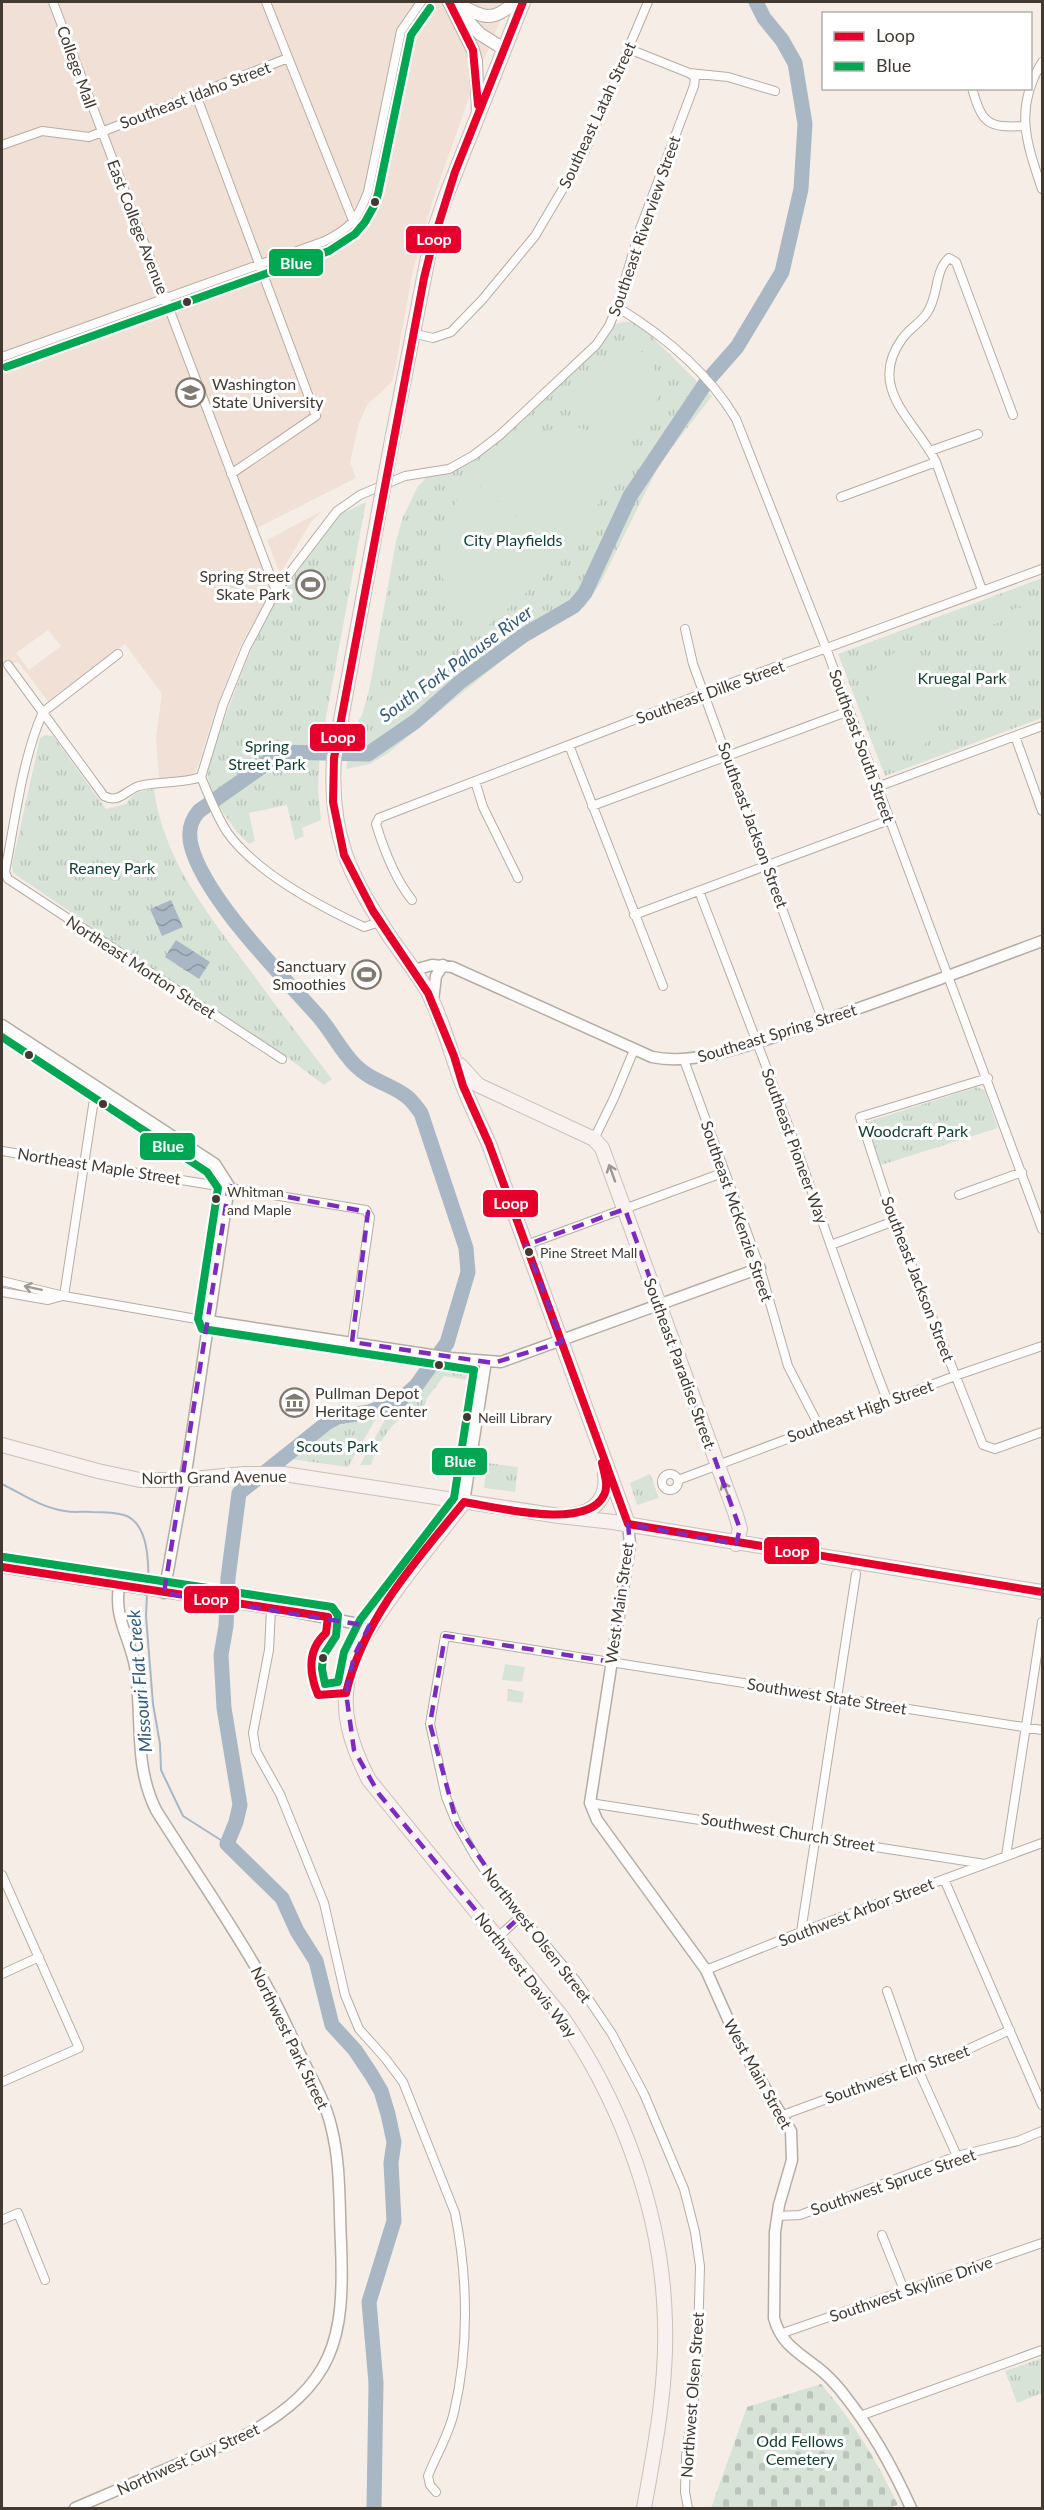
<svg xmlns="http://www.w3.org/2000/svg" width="1044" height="2510" font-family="Lato,sans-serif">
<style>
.education{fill:#f0e0d5;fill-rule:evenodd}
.grass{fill:url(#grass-tufts)}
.cemetery{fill:url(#cemetery-stones)}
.garden{fill:#d8e3d8}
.water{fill:url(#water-waves)}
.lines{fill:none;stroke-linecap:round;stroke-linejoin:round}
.stream{stroke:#a9b7c4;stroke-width:2}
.river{stroke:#a9b7c4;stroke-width:15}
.minor-casing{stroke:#b4ada5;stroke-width:10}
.tertiary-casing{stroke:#b4ada5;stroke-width:13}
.secondary-casing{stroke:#b4ada5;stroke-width:14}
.primary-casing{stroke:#cbbeb8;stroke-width:16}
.minor{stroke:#fefcfb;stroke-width:8}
.tertiary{stroke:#fefcfb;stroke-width:10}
.secondary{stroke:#fefcfb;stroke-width:12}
.primary{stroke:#f8f1f0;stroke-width:14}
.primary-bridge-casing{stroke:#cbbeb8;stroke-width:16;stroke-linecap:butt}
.primary-bridge{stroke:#f8f1f0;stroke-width:14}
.bus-1-casing{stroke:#fff;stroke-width:12}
.bus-2-casing{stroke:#fff;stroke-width:12}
.bus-1{stroke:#e4002b;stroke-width:8}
.bus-2{stroke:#00a651;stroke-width:8}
.oneway{stroke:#9d9590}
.oneway2{stroke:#a09a96}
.marked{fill:none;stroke:#7b2cbf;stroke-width:4.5;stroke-dasharray:12 8;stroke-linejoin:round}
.bus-dot{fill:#423930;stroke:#fff;stroke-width:2}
.labels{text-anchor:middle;stroke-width:6;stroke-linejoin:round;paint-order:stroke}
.bus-label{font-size:14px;fill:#423930;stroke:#fff;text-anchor:start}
.street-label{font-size:16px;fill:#423930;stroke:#fff}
.poi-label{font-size:16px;fill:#423930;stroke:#fff;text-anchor:start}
.park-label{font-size:16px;fill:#113e2d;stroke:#fff}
.water-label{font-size:18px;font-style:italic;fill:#325a7c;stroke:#fff}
.line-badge{stroke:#fff;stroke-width:2}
.badge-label{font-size:16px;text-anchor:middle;font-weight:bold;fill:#fff}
</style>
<defs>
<pattern id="grass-tufts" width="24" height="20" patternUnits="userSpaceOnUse" patternTransform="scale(1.5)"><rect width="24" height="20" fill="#d8e3d8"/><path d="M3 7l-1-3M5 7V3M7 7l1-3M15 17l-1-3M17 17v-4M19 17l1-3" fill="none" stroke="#bbc4ba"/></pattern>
<pattern id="cemetery-stones" width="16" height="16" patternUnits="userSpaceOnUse" patternTransform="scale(1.5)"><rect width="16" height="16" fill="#d8e3d8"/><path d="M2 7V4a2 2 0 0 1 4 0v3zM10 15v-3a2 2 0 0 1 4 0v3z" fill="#bbc4ba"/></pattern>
<pattern id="water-waves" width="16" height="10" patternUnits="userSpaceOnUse" patternTransform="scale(1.5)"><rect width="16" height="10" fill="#a9b7c4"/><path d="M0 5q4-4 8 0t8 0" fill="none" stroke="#8b96a0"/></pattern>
</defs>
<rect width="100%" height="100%" fill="#f6eee6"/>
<path class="education" d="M 2,2 L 508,2 L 473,86 L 433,200 L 413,270 L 393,381 L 367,405 L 359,423 L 350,462 L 356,478 L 249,532 L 271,591 L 240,646 L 214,714 L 198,766 L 194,774 L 189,776 L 159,779 L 156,737 L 162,694 L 125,644 L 48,701 L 18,662 L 2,665 ZM 48,630 L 61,646 L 29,670 L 16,653 Z
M 322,511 L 311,522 L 280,574 L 267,540 Z"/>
<path class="grass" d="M 623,322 L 632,322 L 644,329 L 712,396 L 660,463 L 601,582 L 585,606 L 516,649 L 387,754 L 370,764 L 346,769 L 353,729 L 362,715 L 369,691 L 396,541 L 403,517 L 418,486 L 431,473 L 449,469 L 500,435 L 609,326 Z
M 366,502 L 320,750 L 318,789 L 321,820 L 302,828 L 304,836 L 295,840 L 287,805 L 249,813 L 255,841 L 249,844 C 233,830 203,789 208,767 C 225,716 243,666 266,617 C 285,579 315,545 340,512 L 343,513 Z
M 1042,578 L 1042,718 L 885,776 L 838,654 Z
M 45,735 L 53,736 L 106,809 L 126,804 C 133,792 141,791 154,789 C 163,859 208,914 249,969 C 276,1006 304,1042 332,1079 L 324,1085 L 280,1052 L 104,938 L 72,913 L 13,873 L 12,865 L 40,738 Z
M 977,1087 L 985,1091 L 998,1128 L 881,1165 L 867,1122 Z
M 434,1366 L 469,1371 L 467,1380 L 444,1376 L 427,1398 L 423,1408 L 415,1411 L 412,1409 C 390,1426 380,1438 371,1465 L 360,1465 L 390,1410 L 410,1400 Z
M 377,1417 L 348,1467 L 290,1459 L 331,1427 Z
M 487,1463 L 518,1467 L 515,1492 L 484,1488 Z
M 650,1474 L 659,1498 L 637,1505 L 630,1483 Z
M 505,1664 L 525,1667 L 522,1682 L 502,1680 Z
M 508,1689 L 524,1692 L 522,1703 L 507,1701 Z
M 1042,2358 L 1042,2393 L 1017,2403 L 1005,2371 Z"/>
<path class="cemetery" d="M 821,2384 C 853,2421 877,2461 898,2505 L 888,2508 L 711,2508 L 747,2407 Z"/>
<path class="garden" d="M 630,343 C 647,352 661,376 657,396 C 655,407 635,434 629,446 C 613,435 576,414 574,394 Z
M 577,427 L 615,438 L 630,449 L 575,544 L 563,546 L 477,473 C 508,441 532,429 577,427 Z
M 472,480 L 561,554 L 561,562 L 475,637 C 430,588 429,530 472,480 Z
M 308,566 L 329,572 L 314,608 L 295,601 L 294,597 L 305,568 Z
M 1019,607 L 1022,614 L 1005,620 L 1003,613 Z
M 997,615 L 1000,622 L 983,628 L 980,621 Z
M 1024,621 L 1027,628 L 1022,630 L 1023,633 L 1028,631 L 1031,639 L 992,652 L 990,645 L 994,643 L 993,641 L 988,642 L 986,635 L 1002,629 L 1003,632 L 1009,630 L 1008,627 Z
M 900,649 L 953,682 L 956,697 L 921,750 C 915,748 908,747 902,745 C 878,735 861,699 872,674 C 877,663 890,656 900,649 Z
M 26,821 L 40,824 L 36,844 L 22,841 Z"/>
<path class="water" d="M 171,900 L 183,927 L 162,936 L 150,909 Z
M 176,940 L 210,962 L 199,979 L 165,957 Z"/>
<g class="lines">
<path class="stream" d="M 2,1484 C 22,1494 42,1508 65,1511 C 74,1513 83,1511 92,1512 C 102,1512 114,1512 124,1515 C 149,1523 149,1564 148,1585
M 147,1593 L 146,1616 L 153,1704 L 160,1744 L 161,1770 L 183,1816 L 227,1844"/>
<path class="river" d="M 374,2508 L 376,2383 L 369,2302 L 394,2221 L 391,2163 L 394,2142 L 388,2114 L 381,2091 L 371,2074 L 355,2050 L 332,2025 L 316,1961 L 297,1931 L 282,1898 L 227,1844 L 236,1822 L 240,1805 L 224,1708 L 221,1655 L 226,1626 L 228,1578 L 239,1493 L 328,1422 L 338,1417 L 369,1412 L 400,1400 L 416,1386 L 447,1343 L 468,1272 L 466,1248 L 421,1113 C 416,1107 412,1100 406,1096 C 389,1083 372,1082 355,1065 C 341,1051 332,1032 319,1017 C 282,975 204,898 191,845 C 188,831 190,821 199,811 L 260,768 L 277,752 L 368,754 L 416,721 L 460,682 L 524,635 L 574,606 L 585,593 L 630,496 L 707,381 L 737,347 L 782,272 L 801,189 L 805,124 L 795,63 L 782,40 L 764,18 L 756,2"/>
<defs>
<path id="minor" d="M 53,2 L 276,591
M 266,2 L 354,223
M 629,49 L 689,73 L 728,77 L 775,91
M 1042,62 C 1014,108 1026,142 1042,189
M 972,88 C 982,124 988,128 1024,126
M 196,95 L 316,416 L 231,474
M 2,145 L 42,131 L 89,137 L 288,58
M 617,307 C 663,335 708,372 736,419 L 826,648 L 1042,1229
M 412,333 L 433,338 L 451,332 L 482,300 L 535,236 L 584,153 L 648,2
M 2,357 L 325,241 C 352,227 357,220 368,192 L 401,31 L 421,2
M 930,451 L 978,434
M 841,497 L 936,462
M 982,590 L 936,462 C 916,421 866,389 902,339 C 909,329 920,323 927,313 C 939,296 934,271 949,258 L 956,262 L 1013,415
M 685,629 L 693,664 L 823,1021
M 118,654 L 43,712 C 22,759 15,821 5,872 L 8,879 L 282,1059
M 8,665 L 104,796 C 119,804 126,790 139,786 C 159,781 181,784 201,777
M 1015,736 L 1042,811
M 569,745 L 663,986
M 201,777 L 223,705 L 246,648 L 276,591 L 337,511 L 360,495 L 405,476 L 449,469 L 474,455 L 500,435 L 596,345 L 609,326 L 617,307 L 640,229 L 694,86 L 695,77 L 689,73
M 201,777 C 209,796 216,815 227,832 C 256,873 319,906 364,927 L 380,922
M 475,781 L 483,807 L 518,878
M 877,787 L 1042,726
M 592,806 L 849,711
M 699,891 C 731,975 763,1057 794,1141 C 825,1228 854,1315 888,1402
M 412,900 C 395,879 384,850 376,824 L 379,818 L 704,693 L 1042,569
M 634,915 L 889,820
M 684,1060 L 760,1268 L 788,1366 L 819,1426
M 988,1078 L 860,1117 L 894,1221 L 983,1445 L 995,1449 L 1042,1432
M 594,1139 L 614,1098 L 634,1050
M 2,1151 L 366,1210 L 370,1217 L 352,1342
M 959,1195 L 1022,1172
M 526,1245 L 725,1172
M 831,1245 L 894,1221
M 2,1281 L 64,1296 L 208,1321
M 2,1292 L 48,1300 L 63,1296
M 64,1296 L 96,1086
M662 1482a8 8 0 1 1 16 0a8 8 0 1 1-16 0Z
M 678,1480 L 955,1376 L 1042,1346
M 271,1609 L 269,1650 L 253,1733 L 256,1751 L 280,1794 L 324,1903 L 345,1995 L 359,2029 L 385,2058 L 403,2082 L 455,2213 C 468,2278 469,2348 454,2412 C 449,2435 436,2455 428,2476 L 430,2485 L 436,2492
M 590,1803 L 985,1864
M 1006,1856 L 1042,1622
M 2,1875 L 79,2048 L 2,2082
M 944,1879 L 1042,2105
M 801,1932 L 856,1574
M 498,1937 L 520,1917
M 706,1970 L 801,1932 L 1042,1843
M 2,1974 L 39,1957
M 887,1991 L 914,2068 L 921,2076 L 957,2156
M 783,2115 L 895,2074 L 951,2057 L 1010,2030
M 777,2216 L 800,2215 L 957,2156 L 1018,2141 L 1042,2131
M 2,2220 L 18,2213 L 45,2280
M 882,2235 L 904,2290
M 780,2334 L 1042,2243
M 860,2416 L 1042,2350
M 688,2508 L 685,2492 L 686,2456 L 697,2378 L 700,2266 L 695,2232 L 684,2189 L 644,2094 L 612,2034 L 577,1982 L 492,1881 L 475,1856 L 457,1824 L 446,1797 L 430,1724 L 445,1636 L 1042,1730"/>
<path id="tertiary" d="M 414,970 L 432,965 L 452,967 L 652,1057 C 695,1066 748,1045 789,1032 C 875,1004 959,972 1042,941
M 433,1001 L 436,976 L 443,965
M 2,1025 L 215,1164 L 229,1186 L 187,1466 L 164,1593
M 208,1321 L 451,1358 L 501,1362 L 760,1268
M 464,1502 L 486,1361
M 628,1524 L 630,1544 L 590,1803 L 597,1820 L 706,1970 L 740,2046 L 791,2131 L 792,2160 L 779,2205 L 775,2232 L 774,2318 C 781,2346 803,2355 823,2372 C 831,2379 839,2388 845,2396 C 872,2430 893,2468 911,2508
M 2,1567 L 296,1612 L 369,1626
M 75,2508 L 246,2435 C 334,2385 345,2341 341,2244 C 339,2205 341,2164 331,2126 C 325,2100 310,2076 299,2052 C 290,2033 281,2013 271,1994 C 237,1931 194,1871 156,1810 C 133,1764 143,1715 135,1666 C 129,1635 114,1619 119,1586"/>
<path id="secondary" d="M 449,2 L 473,50 L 476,61 L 478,114
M 456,3 C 483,17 491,24 515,2
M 455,7 L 480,34 L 504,49"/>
<path id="primary" d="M 392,440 L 432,237 L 446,196 L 523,2
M 381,500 L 334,758 C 329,836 350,877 392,940 C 404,957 418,974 428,992 C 442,1019 450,1049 460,1078 C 468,1100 479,1122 489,1144 L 628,1524
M 460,1065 L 478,1085 L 594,1139 L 602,1148 L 736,1515 L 740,1529 L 736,1544
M 2,1445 L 98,1471 L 140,1480 L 183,1480 L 244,1474 L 284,1474 L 559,1516 L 613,1522 L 1042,1592
M 464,1502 C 441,1532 416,1562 394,1593 C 344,1660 328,1701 369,1780 L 562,2017 C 623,2105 663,2216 665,2323 C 667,2386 655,2447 644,2508
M 573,1515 C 595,1512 608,1497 605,1475"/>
</defs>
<use href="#minor" class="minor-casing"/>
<use href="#tertiary" class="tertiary-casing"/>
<use href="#secondary" class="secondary-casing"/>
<use href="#primary" class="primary-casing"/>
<use href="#minor" class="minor"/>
<use href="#tertiary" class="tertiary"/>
<use href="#secondary" class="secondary"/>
<use href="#primary" class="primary"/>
<defs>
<path id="primary-bridge" d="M 381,500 L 392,440"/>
</defs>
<use href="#primary-bridge" class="primary-bridge-casing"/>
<use href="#primary-bridge" class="primary-bridge"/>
<defs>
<path id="bus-1" d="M 449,2 L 473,50 L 478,105
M 523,2 L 455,172 L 433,242 L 424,278 L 334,758 L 333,802 L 344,855 L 373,911 L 428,993 L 454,1056 L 463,1086 L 489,1144 L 628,1524 L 1042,1592
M 2,1567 L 328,1617 L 326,1633 C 307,1650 309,1673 318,1695 L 346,1693 C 364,1617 416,1561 464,1502 C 496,1507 587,1531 604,1495 C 609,1486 604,1473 602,1463"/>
<path id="bus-2" d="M 6,367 L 329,251 L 355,234 L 365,222 L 374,206 L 378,194 L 411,35 L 430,8
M 2,1037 L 207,1172 L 218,1188 L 198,1319 L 202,1329 L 474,1370 L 454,1498 L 360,1620 L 344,1652 L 338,1682 L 325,1684 L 322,1669 L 323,1656 L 336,1636 L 338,1615 L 332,1607 L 4,1557"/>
</defs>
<use href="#bus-1" class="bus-1-casing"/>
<use href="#bus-2" class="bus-2-casing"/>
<use href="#bus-1" class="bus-1"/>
<use href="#bus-2" class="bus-2"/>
</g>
<defs><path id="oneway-shaft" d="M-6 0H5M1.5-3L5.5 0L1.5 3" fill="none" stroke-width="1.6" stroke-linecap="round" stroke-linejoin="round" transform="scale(1.5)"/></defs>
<g class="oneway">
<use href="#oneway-shaft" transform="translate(612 1173) rotate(-110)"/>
<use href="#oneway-shaft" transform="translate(726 1490) rotate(-112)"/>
</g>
<use class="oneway2" href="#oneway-shaft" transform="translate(33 1288) rotate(-168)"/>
<path class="marked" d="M 229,1186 L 368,1212 L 352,1342 L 493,1363 L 562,1342 L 526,1245 L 625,1209 L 740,1529 L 736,1544 L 628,1524 L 630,1544 L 612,1662 L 445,1636 L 430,1724 L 457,1824 L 520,1917 L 498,1937 L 379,1794 L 354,1750 L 346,1693 L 354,1656 L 369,1626 L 164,1593 Z"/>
<defs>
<symbol id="university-ring" viewBox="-11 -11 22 22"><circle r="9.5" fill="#fff" stroke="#817870" stroke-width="1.5"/><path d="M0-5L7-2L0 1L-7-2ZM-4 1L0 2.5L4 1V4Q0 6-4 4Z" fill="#817870"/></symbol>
<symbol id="stadium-ring" viewBox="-11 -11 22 22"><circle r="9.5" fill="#fff" stroke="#817870" stroke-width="1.5"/><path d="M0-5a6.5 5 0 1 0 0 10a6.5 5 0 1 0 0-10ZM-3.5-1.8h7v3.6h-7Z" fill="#817870"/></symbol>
<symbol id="museum-ring" viewBox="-11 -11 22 22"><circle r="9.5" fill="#fff" stroke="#817870" stroke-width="1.5"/><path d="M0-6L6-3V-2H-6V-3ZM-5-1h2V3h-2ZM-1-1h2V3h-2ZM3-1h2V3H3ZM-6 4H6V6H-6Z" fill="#817870"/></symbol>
</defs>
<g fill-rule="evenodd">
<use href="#university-ring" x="174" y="376" width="33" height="33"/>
<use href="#stadium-ring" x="294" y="568" width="33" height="33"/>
<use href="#stadium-ring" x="350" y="958" width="33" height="33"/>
<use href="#museum-ring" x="278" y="1386" width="33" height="33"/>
</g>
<g class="bus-dot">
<circle cx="375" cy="202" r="5"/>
<circle cx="187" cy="302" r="5"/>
<circle cx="29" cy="1055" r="5"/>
<circle cx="103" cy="1104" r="5"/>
<circle cx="216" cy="1199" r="5"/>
<circle cx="529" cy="1252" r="5"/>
<circle cx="439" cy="1365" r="5"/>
<circle cx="467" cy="1417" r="5"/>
<circle cx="323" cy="1658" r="5"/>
</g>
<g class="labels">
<g class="bus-label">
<text x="227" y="1197">Whitman<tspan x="227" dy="18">and Maple</tspan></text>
<text x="540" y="1258">Pine Street Mall</text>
<text x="478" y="1423">Neill Library</text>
</g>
<g class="street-label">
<text transform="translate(77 67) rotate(70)" y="6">College Mall</text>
<text transform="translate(195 95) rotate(-21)" y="6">Southeast Idaho Street</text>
<text transform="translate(597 115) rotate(-65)" y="6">Southeast Latah Street</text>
<text transform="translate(644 226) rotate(-71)" y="6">Southeast Riverview Street</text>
<text transform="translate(138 227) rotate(69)" y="6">East College Avenue</text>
<text transform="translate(710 692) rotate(-20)" y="6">Southeast Dilke Street</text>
<text transform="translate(862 746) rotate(70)" y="6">Southeast South Street</text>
<text transform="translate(753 825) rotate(70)" y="6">Southeast Jackson Street</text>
<text transform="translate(141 967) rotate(33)" y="6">Northeast Morton Street</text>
<text transform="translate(777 1033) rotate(-17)" y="6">Southeast Spring Street</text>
<text transform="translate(795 1146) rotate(70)" y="6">Southeast Pioneer Way</text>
<text transform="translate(99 1166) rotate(9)" y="6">Northeast Maple Street</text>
<text transform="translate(737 1211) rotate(71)" y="6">Southeast McKenzie Street</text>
<text transform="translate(918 1279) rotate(69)" y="6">Southeast Jackson Street</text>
<text transform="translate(680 1363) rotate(70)" y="6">Southeast Paradise Street</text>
<text transform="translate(860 1411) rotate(-20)" y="6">Southeast High Street</text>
<text transform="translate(214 1477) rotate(-1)" y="6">North Grand Avenue</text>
<text transform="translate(619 1603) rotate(-82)" y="6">West Main Street</text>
<text transform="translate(827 1696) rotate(9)" y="6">Southwest State Street</text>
<text transform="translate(788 1832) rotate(9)" y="6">Southwest Church Street</text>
<text transform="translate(856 1912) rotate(-21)" y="6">Southwest Arbor Street</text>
<text transform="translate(537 1935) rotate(52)" y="6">Northwest Olsen Street</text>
<text transform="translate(526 1975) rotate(52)" y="6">Northwest Davis Way</text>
<text transform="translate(290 2038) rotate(64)" y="6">Northwest Park Street</text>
<text transform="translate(758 2074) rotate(61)" y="6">West Main Street</text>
<text transform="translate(897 2074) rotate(-19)" y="6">Southwest Elm Street</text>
<text transform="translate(893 2182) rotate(-19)" y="6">Southwest Spruce Street</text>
<text transform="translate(911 2289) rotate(-19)" y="6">Southwest Skyline Drive</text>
<text transform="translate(692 2395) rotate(-86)" y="6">Northwest Olsen Street</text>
<text transform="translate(188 2459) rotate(-24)" y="6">Northwest Guy Street</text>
</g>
<g class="poi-label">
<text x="212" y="390">Washington<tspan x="212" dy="18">State University</tspan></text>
<text x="290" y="582" text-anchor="end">Spring Street<tspan x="290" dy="18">Skate Park</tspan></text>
<text x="346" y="972" text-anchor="end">Sanctuary<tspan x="346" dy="18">Smoothies</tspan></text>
<text x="315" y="1399">Pullman Depot<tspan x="315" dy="18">Heritage Center</tspan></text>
</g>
<g class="park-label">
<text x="513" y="546">City Playfields</text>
<text x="962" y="684">Kruegal Park</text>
<text x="267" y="752">Spring<tspan x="267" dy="18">Street Park</tspan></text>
<text x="112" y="874">Reaney Park</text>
<text x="913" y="1137">Woodcraft Park</text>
<text x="337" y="1452">Scouts Park</text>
<text x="800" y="2447">Odd Fellows<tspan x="800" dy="18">Cemetery</tspan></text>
</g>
<g class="water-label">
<text transform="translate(456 664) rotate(-36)" y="6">South Fork Palouse River</text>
<text transform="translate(140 1681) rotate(-95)" y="6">Missouri Flat Creek</text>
</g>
</g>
<g class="line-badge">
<rect x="405" y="225" width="57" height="29" rx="6" fill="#e4002b"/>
<rect x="268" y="248" width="56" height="29" rx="6" fill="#00a651"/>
<rect x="309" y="723" width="57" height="29" rx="6" fill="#e4002b"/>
<rect x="139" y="1132" width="57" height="29" rx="6" fill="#00a651"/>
<rect x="482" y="1189" width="57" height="29" rx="6" fill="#e4002b"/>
<rect x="431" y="1447" width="57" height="29" rx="6" fill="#00a651"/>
<rect x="763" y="1536" width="57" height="29" rx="6" fill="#e4002b"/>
<rect x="183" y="1585" width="57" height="29" rx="6" fill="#e4002b"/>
</g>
<g class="badge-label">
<text x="434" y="245">Loop</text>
<text x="296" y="269">Blue</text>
<text x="338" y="743">Loop</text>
<text x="168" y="1152">Blue</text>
<text x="511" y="1209">Loop</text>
<text x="460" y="1467">Blue</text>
<text x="792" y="1557">Loop</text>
<text x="211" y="1605">Loop</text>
</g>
<rect width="1044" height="2510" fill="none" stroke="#423930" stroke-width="6"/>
<rect x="822" y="12" width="210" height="78" fill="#ffffff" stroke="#b3b0ac" stroke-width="1.5"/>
<rect x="834" y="32" width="30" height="9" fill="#e4002b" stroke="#b3b0ac" stroke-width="1.5"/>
<text x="876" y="42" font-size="18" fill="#423930">Loop</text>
<rect x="834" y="62" width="30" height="9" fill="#00a651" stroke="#b3b0ac" stroke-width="1.5"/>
<text x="876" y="72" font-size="18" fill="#423930">Blue</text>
</svg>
